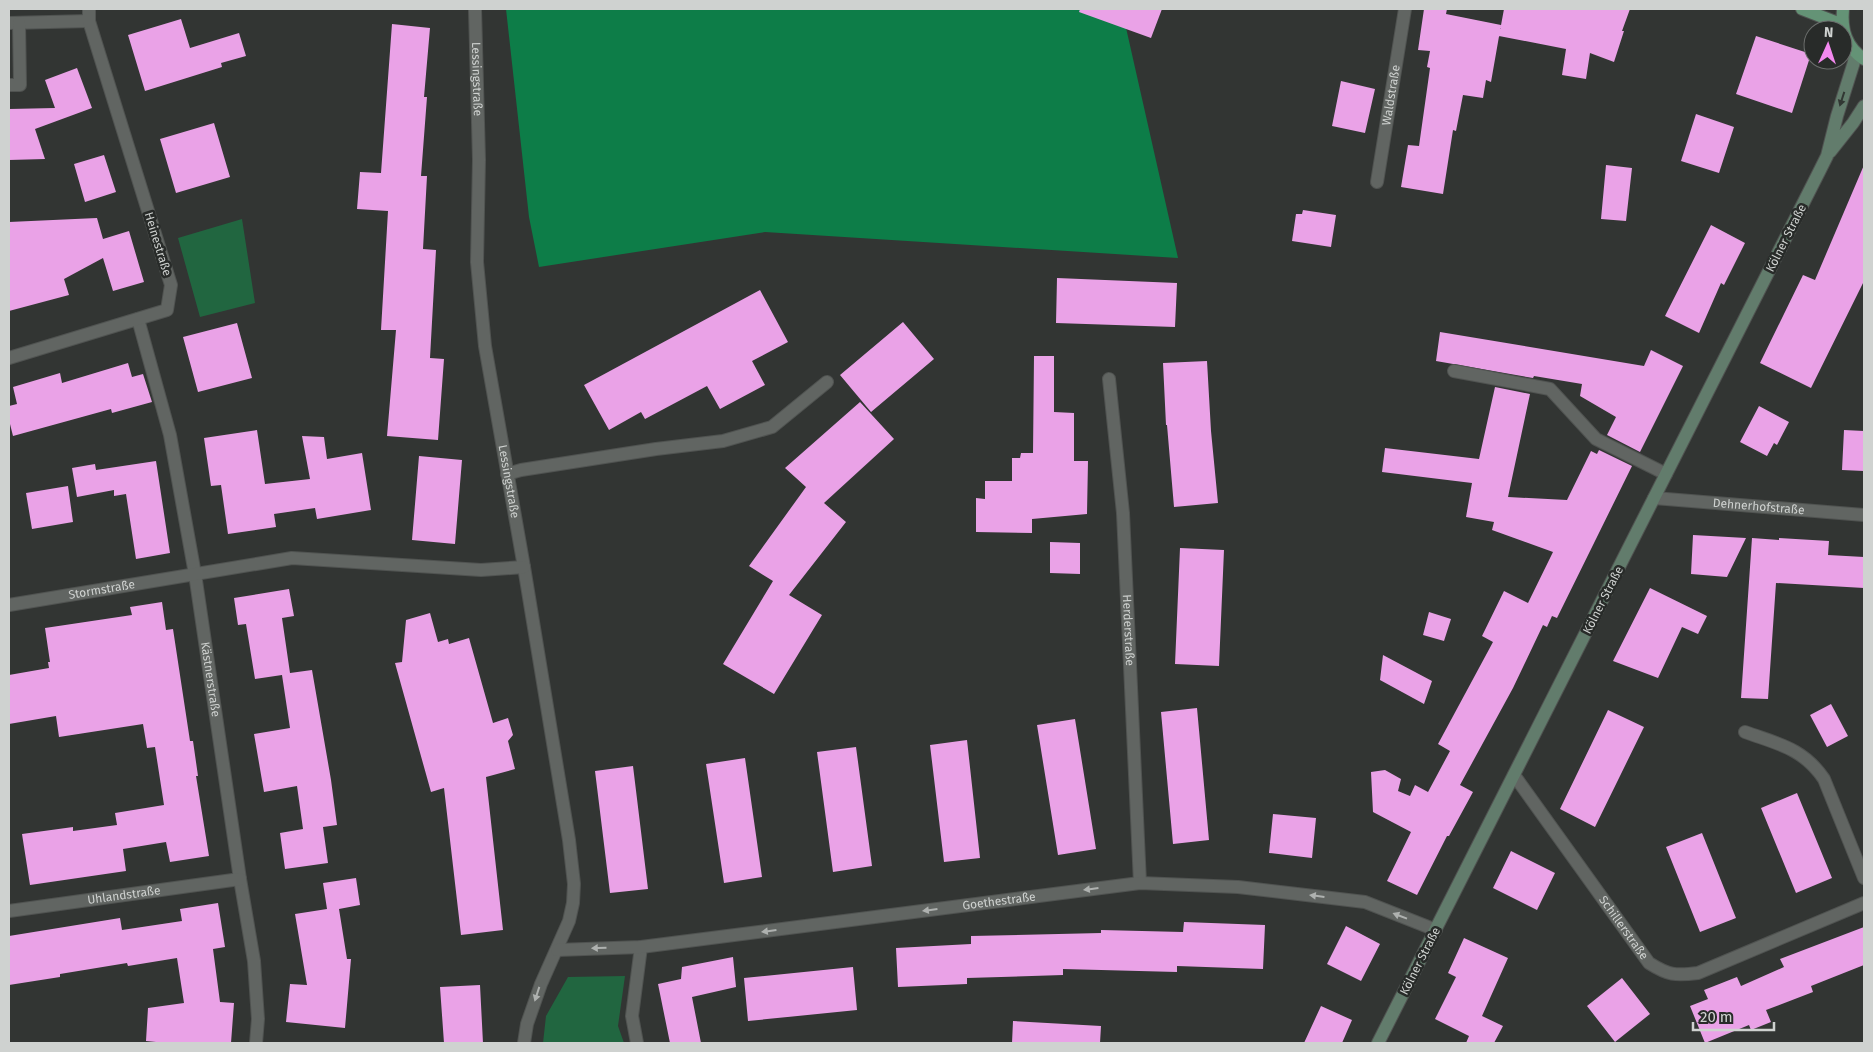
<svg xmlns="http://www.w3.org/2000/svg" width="1873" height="1052" font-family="'Fira Sans',sans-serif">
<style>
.green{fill:#216640}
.forest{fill:#0d7d48}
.building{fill:#eaa2e7}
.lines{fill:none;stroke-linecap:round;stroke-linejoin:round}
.lane-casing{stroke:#505351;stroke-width:14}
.street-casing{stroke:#505351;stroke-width:14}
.secondary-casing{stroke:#505351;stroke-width:14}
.primary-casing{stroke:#505351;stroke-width:14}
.lane{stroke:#616562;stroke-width:12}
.street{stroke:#616562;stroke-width:12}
.secondary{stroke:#627c6c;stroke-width:12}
.primary{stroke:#649376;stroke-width:12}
.oneway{fill:#313733}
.oneway2{fill:#aeb1af}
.labels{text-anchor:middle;stroke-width:5;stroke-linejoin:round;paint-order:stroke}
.street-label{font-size:12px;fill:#cfd2d0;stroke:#282b29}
</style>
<rect width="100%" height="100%" fill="#323533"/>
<path class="green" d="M 242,219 L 255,303 L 200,317 L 178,238 Z
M 625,976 L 618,1026 L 624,1043 L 543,1043 L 546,1016 L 568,977 Z"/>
<path class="forest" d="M 506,9 L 1118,9 L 1122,10 L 1178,258 L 765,232 L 539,267 L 529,217 Z"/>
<path class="building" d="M 1080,9 L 1162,9 L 1151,38 L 1079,12 Z
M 1424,9 L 1447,9 L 1446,14 L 1501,25 L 1491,82 L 1486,80 L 1483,98 L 1463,95 L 1456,131 L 1453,130 L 1443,194 L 1401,187 L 1408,145 L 1419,146 L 1430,68 L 1427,67 L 1430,51 L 1418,50 Z
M 1504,9 L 1630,9 L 1622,31 L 1624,31 L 1614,62 L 1590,53 L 1586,79 L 1562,75 L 1566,49 L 1499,36 Z
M 181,19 L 190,48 L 239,33 L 246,56 L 221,63 L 222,67 L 145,91 L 128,35 Z
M 392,24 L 430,28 L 424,97 L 427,97 L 421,176 L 427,176 L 423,249 L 436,250 L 430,358 L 444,359 L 438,440 L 387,436 L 396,330 L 381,330 L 388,211 L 357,209 L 360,172 L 381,173 Z
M 1756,36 L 1811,54 L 1792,113 L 1736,94 Z
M 77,68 L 92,108 L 35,129 L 45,159 L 9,160 L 9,109 L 55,108 L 45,80 Z
M 1341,81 L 1375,89 L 1365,133 L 1332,126 Z
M 1696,114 L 1734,127 L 1719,173 L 1681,161 Z
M 214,123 L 230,177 L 176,193 L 160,139 Z
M 104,155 L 116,192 L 85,202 L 74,164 Z
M 1606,165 L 1632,168 L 1626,221 L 1601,219 Z
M 1864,165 L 1864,281 L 1811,388 L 1760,363 L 1803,275 L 1815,280 Z
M 1303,210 L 1336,215 L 1331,247 L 1292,241 L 1296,214 L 1302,214 Z
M 97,218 L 103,239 L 129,231 L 144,282 L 113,291 L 103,258 L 64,279 L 69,295 L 9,311 L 9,222 Z
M 1711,225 L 1745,243 L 1724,285 L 1721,283 L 1699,333 L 1665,316 Z
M 1057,278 L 1177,283 L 1175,327 L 1056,323 Z
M 760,290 L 788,342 L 752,361 L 765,385 L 720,409 L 707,386 L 645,419 L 641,412 L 609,430 L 584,385 Z
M 903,322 L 934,359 L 871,412 L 840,375 Z
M 237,323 L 252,378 L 198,392 L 183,337 Z
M 1440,332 L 1644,366 L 1651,350 L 1683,366 L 1640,452 L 1607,435 L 1616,417 L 1580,396 L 1582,384 L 1534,376 L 1533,378 L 1436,361 Z
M 1034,356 L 1054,356 L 1054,412 L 1074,413 L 1074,461 L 1088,461 L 1087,514 L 1032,519 L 1032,533 L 976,532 L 976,498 L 985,499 L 985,481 L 1012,481 L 1012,458 L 1020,458 L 1021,453 L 1033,453 Z
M 1207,361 L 1211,431 L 1218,503 L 1174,507 L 1167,425 L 1166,425 L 1163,363 Z
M 128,363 L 132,377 L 143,374 L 152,402 L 112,413 L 111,409 L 13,436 L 9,420 L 9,406 L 17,404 L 13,387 L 60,373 L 62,383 Z
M 1495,387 L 1530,394 L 1508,497 L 1567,500 L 1591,451 L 1597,454 L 1599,450 L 1632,466 L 1557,618 L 1552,616 L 1547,627 L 1543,625 L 1513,688 L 1460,785 L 1473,792 L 1449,836 L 1447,836 L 1417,895 L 1387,881 L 1411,832 L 1373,812 L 1371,772 L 1385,770 L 1401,779 L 1398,791 L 1410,796 L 1415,785 L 1428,792 L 1450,751 L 1438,744 L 1493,642 L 1482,636 L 1504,591 L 1528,603 L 1553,552 L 1492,530 L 1494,522 L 1466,517 L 1472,483 L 1382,472 L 1385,448 L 1479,459 Z
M 860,402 L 894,439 L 824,503 L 846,522 L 789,595 L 822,615 L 774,694 L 723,664 L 773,581 L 749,566 L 806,487 L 785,468 Z
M 1759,406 L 1789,422 L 1777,445 L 1774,443 L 1767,456 L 1740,442 Z
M 257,430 L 265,484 L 310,479 L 302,436 L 324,437 L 327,459 L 362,453 L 371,510 L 317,519 L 315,508 L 274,514 L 276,527 L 228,534 L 221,485 L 211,486 L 204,438 Z
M 1844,430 L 1864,431 L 1864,471 L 1842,470 Z
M 419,456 L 462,460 L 455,544 L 412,540 Z
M 156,461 L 170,553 L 136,559 L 126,494 L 114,496 L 114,490 L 77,497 L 72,468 L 95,464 L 96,470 Z
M 68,486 L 73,522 L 32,529 L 26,493 Z
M 1693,535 L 1746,538 L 1727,577 L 1691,574 Z
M 1752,538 L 1779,540 L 1779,538 L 1829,541 L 1828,555 L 1864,557 L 1864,588 L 1776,583 L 1768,699 L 1741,698 Z
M 1050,542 L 1080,543 L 1080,574 L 1050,573 Z
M 1180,548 L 1224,550 L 1219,666 L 1175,664 Z
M 1650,588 L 1707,616 L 1698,634 L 1682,627 L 1658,678 L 1613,661 Z
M 289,589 L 294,616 L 282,618 L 290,673 L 312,670 L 331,780 L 337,825 L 323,827 L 328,863 L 285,869 L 280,833 L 303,829 L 297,786 L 264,792 L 254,734 L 290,728 L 282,675 L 255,679 L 246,624 L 238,625 L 234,598 Z
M 162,602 L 166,630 L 173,629 L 190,741 L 193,741 L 198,776 L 196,776 L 209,856 L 170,862 L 166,842 L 123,849 L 126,871 L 30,885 L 22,834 L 73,827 L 73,831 L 117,825 L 115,813 L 164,805 L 155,747 L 147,748 L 143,724 L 59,737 L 56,716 L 9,724 L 9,675 L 49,668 L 48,662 L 50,662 L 45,628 L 132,615 L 130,607 Z
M 1429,612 L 1451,619 L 1444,641 L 1423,635 Z
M 430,613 L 438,642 L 448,639 L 449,644 L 469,638 L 493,723 L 508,718 L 513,735 L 508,741 L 515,769 L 486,777 L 503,930 L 461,935 L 444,788 L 431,792 L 395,663 L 402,662 L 406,620 Z
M 1383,655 L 1432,681 L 1424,704 L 1380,680 Z
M 1831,704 L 1848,736 L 1827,747 L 1810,715 Z
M 1197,708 L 1209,840 L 1173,844 L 1161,712 Z
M 1608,710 L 1644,727 L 1595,827 L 1560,809 Z
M 1075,719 L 1096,849 L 1058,855 L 1037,725 Z
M 967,740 L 980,858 L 944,862 L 930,745 Z
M 856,747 L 872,866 L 833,872 L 817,752 Z
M 745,758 L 762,877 L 724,883 L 706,764 Z
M 633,766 L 648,889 L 610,893 L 595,771 Z
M 1797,793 L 1832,878 L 1796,893 L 1761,808 Z
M 1273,814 L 1316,818 L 1312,858 L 1269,853 Z
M 1702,833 L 1736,918 L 1700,932 L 1666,847 Z
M 1511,851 L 1555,873 L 1537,910 L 1493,888 Z
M 356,878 L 360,905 L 339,909 L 347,959 L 351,959 L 345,1028 L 286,1022 L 290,984 L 307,985 L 295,914 L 327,909 L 323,883 Z
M 218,903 L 225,947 L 213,949 L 220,1002 L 234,1003 L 231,1043 L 166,1043 L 146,1041 L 148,1008 L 184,1003 L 177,958 L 128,966 L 127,963 L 60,974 L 60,977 L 9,985 L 9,936 L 120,918 L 122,930 L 182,921 L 180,909 Z
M 1184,922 L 1265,925 L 1263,969 L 1177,966 L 1177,972 L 1063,969 L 1063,975 L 967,978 L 967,984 L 898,987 L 896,948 L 971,944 L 971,936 L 1101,933 L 1101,930 L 1183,932 Z
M 1346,926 L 1380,944 L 1361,981 L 1327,964 Z
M 1864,927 L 1864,965 L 1811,986 L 1813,992 L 1766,1010 L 1771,1022 L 1751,1030 L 1749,1025 L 1705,1043 L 1690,1006 L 1708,999 L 1704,990 L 1737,977 L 1741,986 L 1784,967 L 1780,959 Z
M 1464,938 L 1508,958 L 1482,1016 L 1503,1026 L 1494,1043 L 1466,1043 L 1469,1036 L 1435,1019 L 1456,977 L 1448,973 Z
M 733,957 L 736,987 L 692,997 L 701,1043 L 670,1043 L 658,984 L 681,979 L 682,967 Z
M 853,967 L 857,1010 L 748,1021 L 744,978 Z
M 1622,978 L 1650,1014 L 1615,1042 L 1587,1006 Z
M 480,985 L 483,1043 L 444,1043 L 440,987 Z
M 1321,1006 L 1352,1020 L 1342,1043 L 1304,1043 Z
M 1013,1021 L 1101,1026 L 1100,1043 L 1012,1043 Z"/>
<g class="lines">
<defs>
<path id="lane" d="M 1454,371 L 1550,389 L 1596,439 L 1666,474
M 507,474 L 521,470 L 656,449 L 723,441 L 772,427 L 827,382
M 1745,732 C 1778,744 1803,748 1824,779 L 1864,878
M 637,1043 L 632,1016 L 641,947"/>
<g id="street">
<path id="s1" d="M 475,9 L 479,160 L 477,262 L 485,346 L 524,567 L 569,840 L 574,884 L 573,903 L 569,921 L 541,984 L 527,1024 L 524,1043"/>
<path d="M 9,23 L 89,21"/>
<path d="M 9,85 L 20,85 L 19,23"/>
<path id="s2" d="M 1377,182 L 1405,9"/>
<path id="s3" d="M 138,319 L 170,435 L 195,574 L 240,879 L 254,961 L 258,1019 L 256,1043"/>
<path d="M 9,358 L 167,310 L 171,285 L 89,21 L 89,9"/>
<path id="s4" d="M 1109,379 L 1123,513 L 1140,883"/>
<path id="s5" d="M 1654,498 L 1864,515"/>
<path id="s6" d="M 9,605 L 292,558 L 481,570 L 524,567"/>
<path id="s7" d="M 1514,775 L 1649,963 C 1668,975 1675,976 1698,973 L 1864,903"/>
<path id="s8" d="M 9,911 L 240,879"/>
<path id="s9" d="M 557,950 L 641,947 L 1140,883 L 1238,887 L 1365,902 L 1436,930"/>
</g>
<path id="secondary" d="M 1830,152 L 1853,123 L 1864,106
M 1378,1043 L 1819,172 L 1827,156 L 1837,116 L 1854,62 L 1855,52"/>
<path id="primary" d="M 1802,9 L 1833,21 L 1842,27
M 1843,9 C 1841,30 1846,47 1864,59"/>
</defs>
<use href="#lane" class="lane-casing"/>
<use href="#street" class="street-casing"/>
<use href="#secondary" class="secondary-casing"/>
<use href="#primary" class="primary-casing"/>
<use href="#lane" class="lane"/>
<use href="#street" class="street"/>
<use href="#secondary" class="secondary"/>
<use href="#primary" class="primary"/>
</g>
<defs><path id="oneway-solid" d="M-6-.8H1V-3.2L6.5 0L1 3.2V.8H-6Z" transform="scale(1.25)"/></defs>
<use class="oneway" href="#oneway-solid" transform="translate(1842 99) rotate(108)"/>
<g class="oneway2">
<use href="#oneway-solid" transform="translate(1091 889) rotate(173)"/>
<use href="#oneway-solid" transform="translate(1317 896) rotate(-173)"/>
<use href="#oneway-solid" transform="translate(930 910) rotate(173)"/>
<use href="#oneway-solid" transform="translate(1400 916) rotate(-159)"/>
<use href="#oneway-solid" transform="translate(769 931) rotate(173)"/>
<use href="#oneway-solid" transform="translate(599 948) rotate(178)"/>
<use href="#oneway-solid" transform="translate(537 994) rotate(108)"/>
</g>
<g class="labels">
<g class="street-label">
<text dy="4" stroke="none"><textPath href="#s1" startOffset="70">Lessingstraße</textPath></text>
<text dy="4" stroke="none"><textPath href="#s2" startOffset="88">Waldstraße</textPath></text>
<text transform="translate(1786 238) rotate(-63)" y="4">Kölner Straße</text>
<text transform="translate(158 244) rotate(73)" y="4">Heinestraße</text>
<text dy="4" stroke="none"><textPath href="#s1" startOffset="475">Lessingstraße</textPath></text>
<text dy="4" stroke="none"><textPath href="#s5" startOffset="105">Dehnerhofstraße</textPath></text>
<text dy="4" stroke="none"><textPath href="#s6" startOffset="94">Stormstraße</textPath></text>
<text transform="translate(1603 600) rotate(-63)" y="4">Kölner Straße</text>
<text dy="4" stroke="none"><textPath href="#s4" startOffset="252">Herderstraße</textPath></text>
<text dy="4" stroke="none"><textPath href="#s3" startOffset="368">Kästnerstraße</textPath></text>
<text dy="4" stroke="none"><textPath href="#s8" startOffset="116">Uhlandstraße</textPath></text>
<text dy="4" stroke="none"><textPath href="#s9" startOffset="445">Goethestraße</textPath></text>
<text dy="4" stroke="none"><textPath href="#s7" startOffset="188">Schillerstraße</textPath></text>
<text transform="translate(1420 961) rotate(-63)" y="4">Kölner Straße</text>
</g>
</g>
<rect width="1873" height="1052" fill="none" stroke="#cfd2d0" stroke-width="20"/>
<g transform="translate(1828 45) rotate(3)"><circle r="24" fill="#282b29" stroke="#6b6e6c"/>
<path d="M0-4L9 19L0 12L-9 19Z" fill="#f489f0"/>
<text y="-8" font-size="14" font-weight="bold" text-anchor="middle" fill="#cfd2d0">N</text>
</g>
<path d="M1693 1022v8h81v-8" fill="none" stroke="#cfd2d0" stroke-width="2.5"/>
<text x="1700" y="1022" font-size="15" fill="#cfd2d0" stroke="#282b29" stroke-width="4" paint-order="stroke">20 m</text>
</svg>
